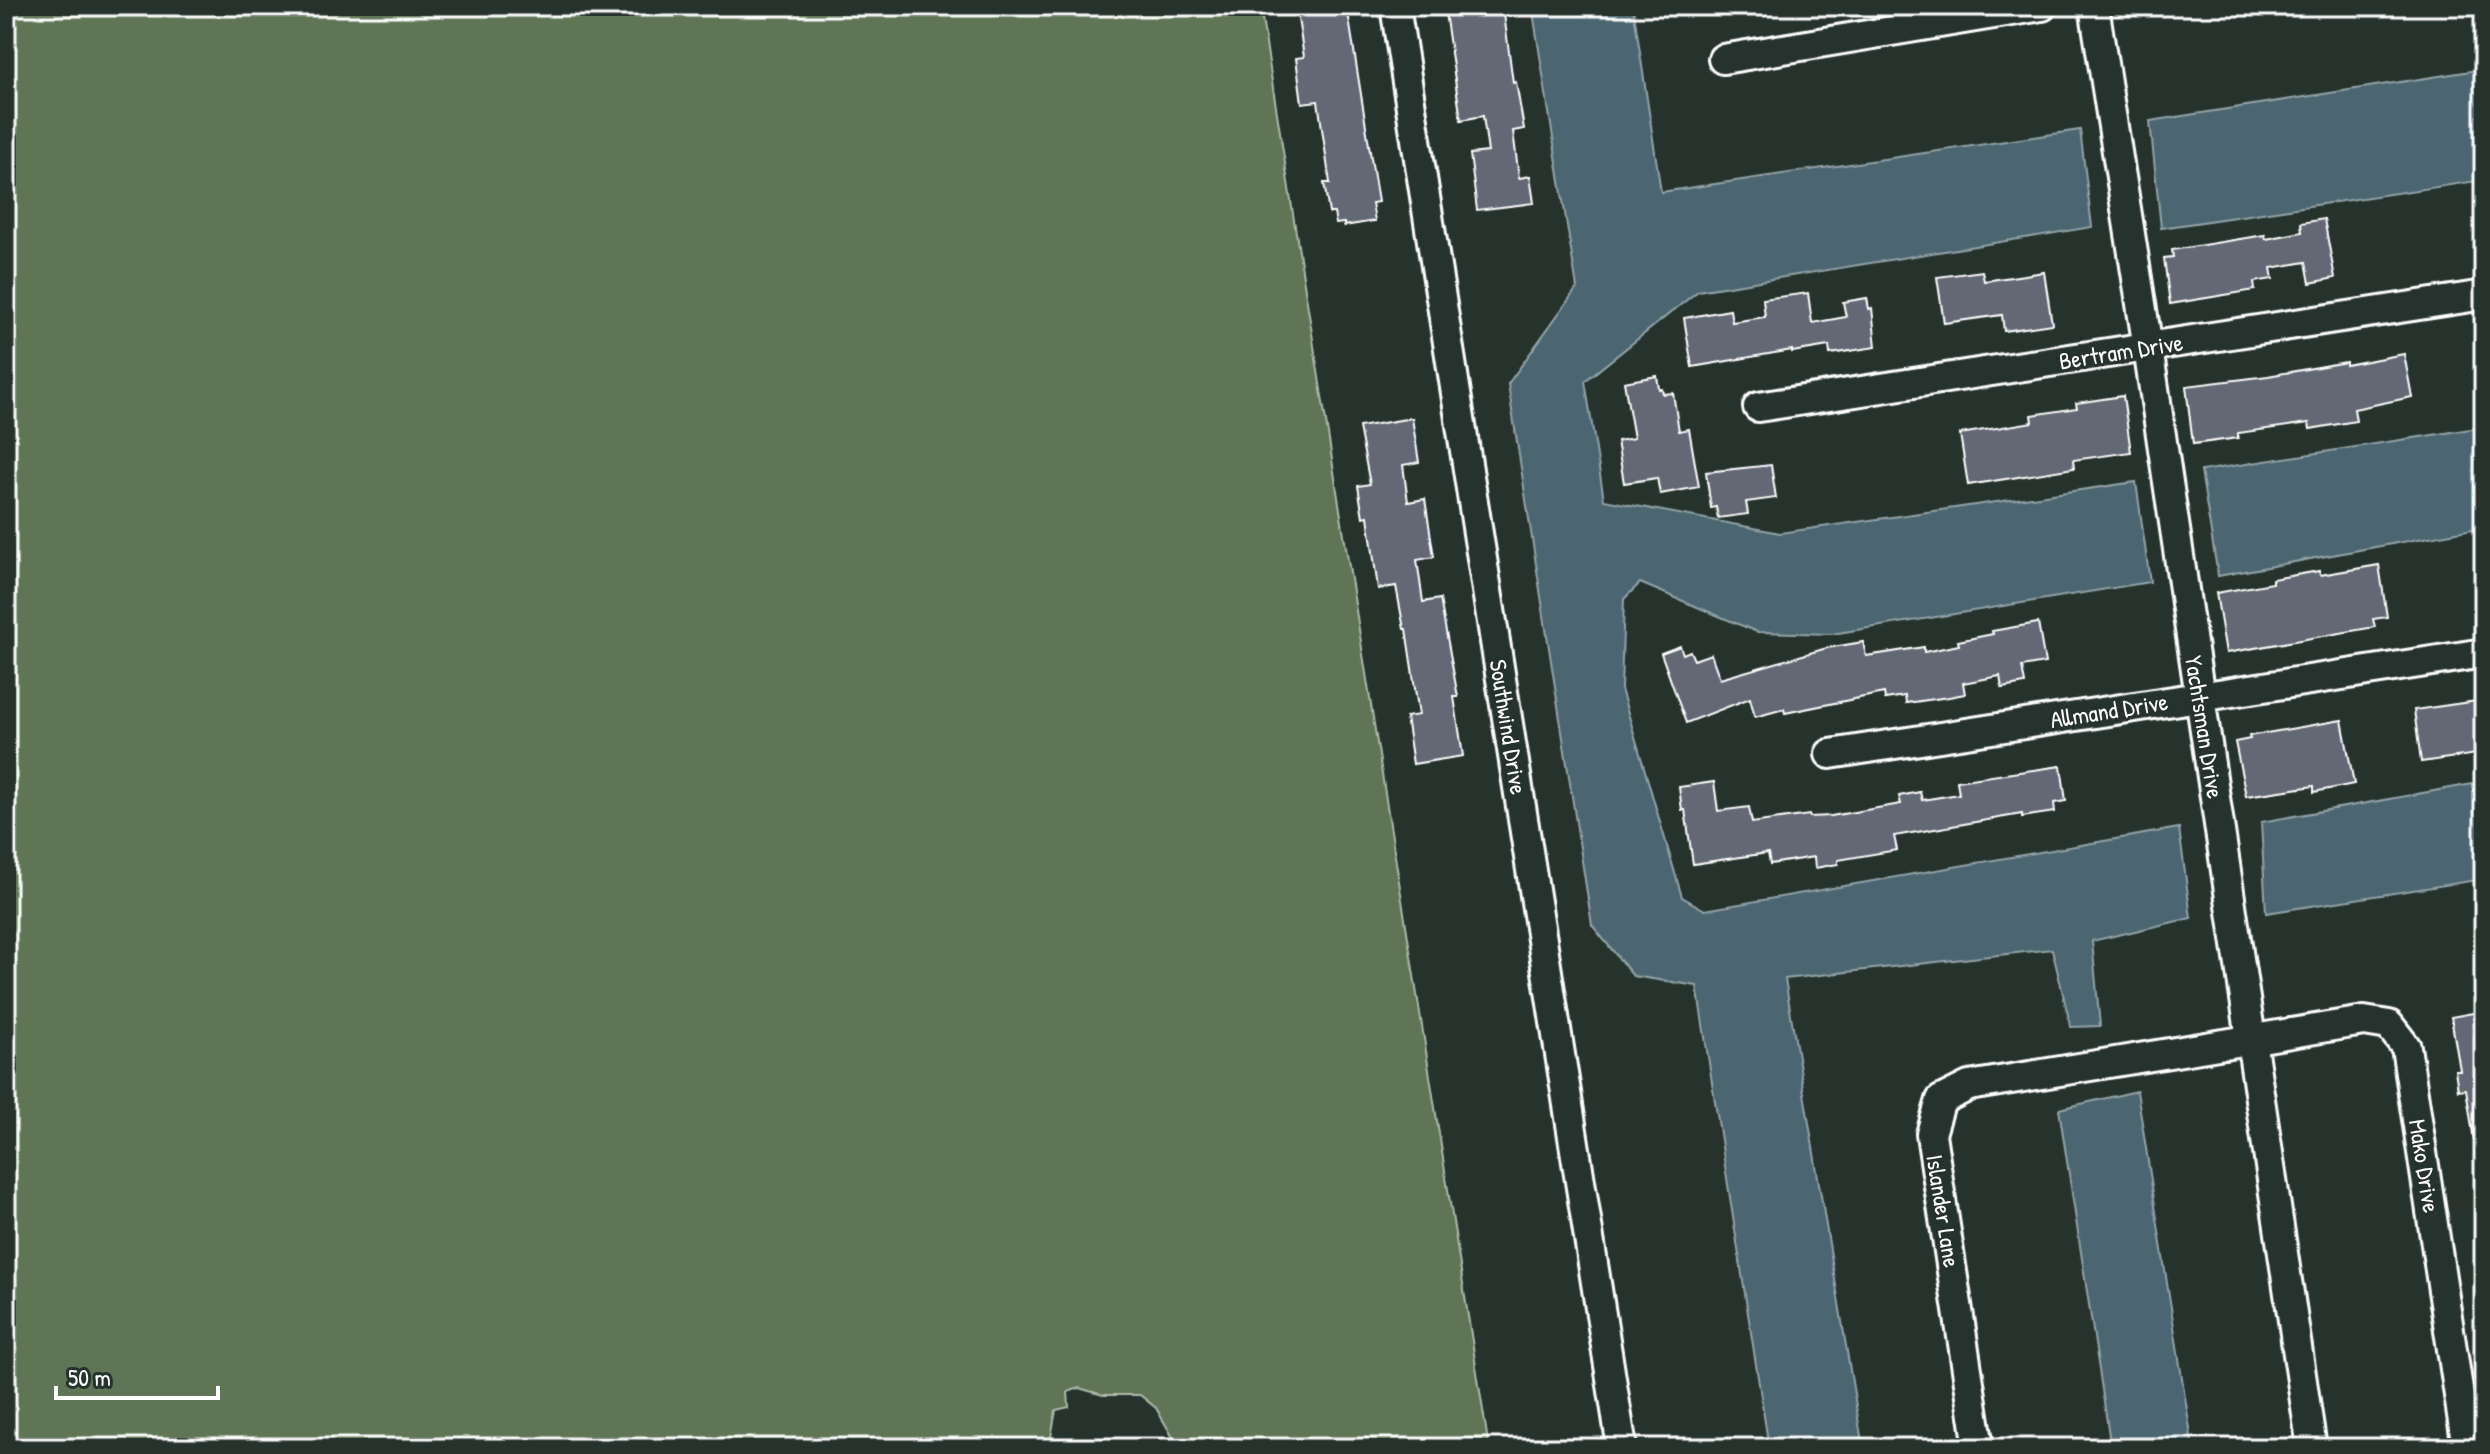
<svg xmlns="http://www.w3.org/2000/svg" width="2490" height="1454" font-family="'Patrick Hand',sans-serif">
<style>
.green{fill:#5e7457;stroke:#aebaab;stroke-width:2}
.water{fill:#4b6670;stroke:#93a3a9;stroke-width:2}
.building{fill:#646875;stroke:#fff;stroke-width:2}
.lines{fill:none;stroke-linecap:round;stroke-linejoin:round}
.minor-casing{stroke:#fff;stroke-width:34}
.minor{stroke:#26332d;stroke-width:28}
.labels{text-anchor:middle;stroke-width:6;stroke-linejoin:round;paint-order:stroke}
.street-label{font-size:24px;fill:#fff;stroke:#26332d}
</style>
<rect width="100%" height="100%" fill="#26332d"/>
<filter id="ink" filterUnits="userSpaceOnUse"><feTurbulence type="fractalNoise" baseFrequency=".0125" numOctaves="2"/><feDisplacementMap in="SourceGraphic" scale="16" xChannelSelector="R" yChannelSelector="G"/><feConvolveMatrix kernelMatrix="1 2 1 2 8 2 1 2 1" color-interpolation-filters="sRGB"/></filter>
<g filter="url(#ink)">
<path class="green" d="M 6,6 L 1260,6 L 1489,1448 L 1179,1448 L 1156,1408 L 1140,1395 L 1103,1395 L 1079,1388 L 1068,1392 L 1069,1407 L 1056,1410 L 1049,1448 L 6,1448 Z"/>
<path class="water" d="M 1532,6 L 1633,6 L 1661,192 L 2080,130 L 2092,227 L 1698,291 L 1585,381 L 1604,500 L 1780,533 L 2136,482 L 2150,582 L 1832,634 L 1757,632 L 1640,583 L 1624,599 L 1621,689 L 1682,897 L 1705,910 L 2179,828 L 2191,918 L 2092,941 L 2100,1026 L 2071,1027 L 2052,949 L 1785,979 L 1863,1448 L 1769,1448 L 1697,986 L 1633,976 L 1592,925 L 1508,384 L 1577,288 Z
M 2484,69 L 2484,180 L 2161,228 L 2150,121 Z
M 2484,427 L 2484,527 L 2218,576 L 2201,471 Z
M 2484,782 L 2484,879 L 2266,913 L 2261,822 Z
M 2137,1091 L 2193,1448 L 2111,1448 L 2059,1109 Z"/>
<path class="building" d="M 1302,6 L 1347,6 L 1378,202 L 1372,203 L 1375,221 L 1344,226 L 1344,223 L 1336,224 L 1334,213 L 1329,213 L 1324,183 L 1330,183 L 1318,101 L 1302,103 L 1296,58 L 1304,57 L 1297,12 L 1303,11 Z
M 1444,6 L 1503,6 L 1513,83 L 1516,82 L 1524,129 L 1513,131 L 1519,178 L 1530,176 L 1534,203 L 1477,210 L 1470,154 L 1488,152 L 1483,116 L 1461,120 Z
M 2324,219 L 2335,278 L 2310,283 L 2306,262 L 2271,268 L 2273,279 L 2254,282 L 2255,290 L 2170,304 L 2164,258 L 2173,257 L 2172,250 L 2265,235 L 2266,239 L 2302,232 L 2301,223 Z
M 1982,271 L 1984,281 L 2044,272 L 2052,324 L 2004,331 L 2002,315 L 1944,323 L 1937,277 Z
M 1808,293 L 1812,323 L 1846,317 L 1843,302 L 1867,298 L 1869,309 L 1872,308 L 1876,347 L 1830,354 L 1829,346 L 1792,352 L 1792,350 L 1692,367 L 1684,318 L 1730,310 L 1732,322 L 1765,317 L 1763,299 Z
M 2404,354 L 2412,397 L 2354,409 L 2356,421 L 2310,429 L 2309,423 L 2238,433 L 2238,438 L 2193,444 L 2186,386 L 2268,376 L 2346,362 L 2346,365 Z
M 1657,376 L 1659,389 L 1662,389 L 1663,394 L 1673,393 L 1679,431 L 1689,429 L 1699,487 L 1660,494 L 1657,478 L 1624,483 L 1617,441 L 1634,438 L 1624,382 Z
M 2123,396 L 2131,452 L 2073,460 L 2074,468 L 1968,485 L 1960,434 L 2033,422 L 2032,415 L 2077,408 L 2076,403 Z
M 1412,418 L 1419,462 L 1403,465 L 1408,502 L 1425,499 L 1434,557 L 1417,560 L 1423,602 L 1440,599 L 1458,697 L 1454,697 L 1463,756 L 1413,764 L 1406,717 L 1419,715 L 1406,629 L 1404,629 L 1396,586 L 1378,589 L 1368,516 L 1363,517 L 1358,486 L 1370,484 L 1359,427 Z
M 1771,465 L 1776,498 L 1746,502 L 1748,514 L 1718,518 L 1716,507 L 1711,508 L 1706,472 Z
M 2379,565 L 2387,617 L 2373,619 L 2375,627 L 2226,653 L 2216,593 L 2272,583 L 2272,579 L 2319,571 L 2320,575 Z
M 2038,623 L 2045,663 L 2022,667 L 2025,684 L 2002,688 L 2000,676 L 1963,683 L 1965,694 L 1949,697 L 1906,703 L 1905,696 L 1885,699 L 1884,693 L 1785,713 L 1784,709 L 1755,717 L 1750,698 L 1686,723 L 1661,653 L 1680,646 L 1683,654 L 1690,651 L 1694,660 L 1711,654 L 1720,679 L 1827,648 L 1863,642 L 1866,656 L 1924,647 L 1924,652 L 1959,645 L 1958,641 L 1993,634 L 1992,631 Z
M 2484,700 L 2484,753 L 2421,762 L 2414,710 Z
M 2342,720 L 2354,784 L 2314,792 L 2314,786 L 2246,796 L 2235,742 L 2250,739 L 2249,736 Z
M 2061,766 L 2066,801 L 2054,803 L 2055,812 L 2022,817 L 2022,814 L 1894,836 L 1897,850 L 1838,860 L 1838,864 L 1815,868 L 1814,857 L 1770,864 L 1768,853 L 1693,864 L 1685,810 L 1682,810 L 1679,787 L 1714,782 L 1718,811 L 1749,807 L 1752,823 L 1809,815 L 1810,817 L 1831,816 L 1901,804 L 1899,796 L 1920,792 L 1922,800 L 1959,794 L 1957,781 Z
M 2484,1011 L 2484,1139 L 2474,1140 L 2466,1089 L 2458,1090 L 2455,1070 L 2460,1070 L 2451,1017 Z"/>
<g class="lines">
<defs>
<path id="minor" d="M 1395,6 L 1622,1448
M 2094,6 L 2148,348 L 2312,1448
M 1723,59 L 2042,6
M 1758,407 L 2484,295
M 1830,754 L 2484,653
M 1979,1448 L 1931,1134 L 1941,1100 L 1969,1086 L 2364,1021 L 2389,1025 L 2406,1047 L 2467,1448"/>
</defs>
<use href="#minor" class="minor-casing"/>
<use href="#minor" class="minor"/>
</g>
</g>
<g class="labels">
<g class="street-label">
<text transform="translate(2121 352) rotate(-9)" y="8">Bertram Drive</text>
<text transform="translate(2109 711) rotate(-9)" y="8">Allmand Drive</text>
<text transform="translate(1508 727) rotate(81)" y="8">Southwind Drive</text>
<text transform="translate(2204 727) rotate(81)" y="8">Yachtsman Drive</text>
<text transform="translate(2424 1166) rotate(81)" y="8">Mako Drive</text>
<text transform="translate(1943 1211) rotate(81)" y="8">Islander Lane</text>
</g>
</g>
<rect width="2490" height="1454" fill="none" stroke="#26332d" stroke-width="32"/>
<rect x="16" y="16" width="2458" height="1422" fill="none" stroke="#fff" stroke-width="3" filter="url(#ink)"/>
<path d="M56 1386v12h162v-12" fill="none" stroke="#ffffff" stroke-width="4"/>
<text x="68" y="1386" font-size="24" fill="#ffffff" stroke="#26332d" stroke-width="6" paint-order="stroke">50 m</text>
</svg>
